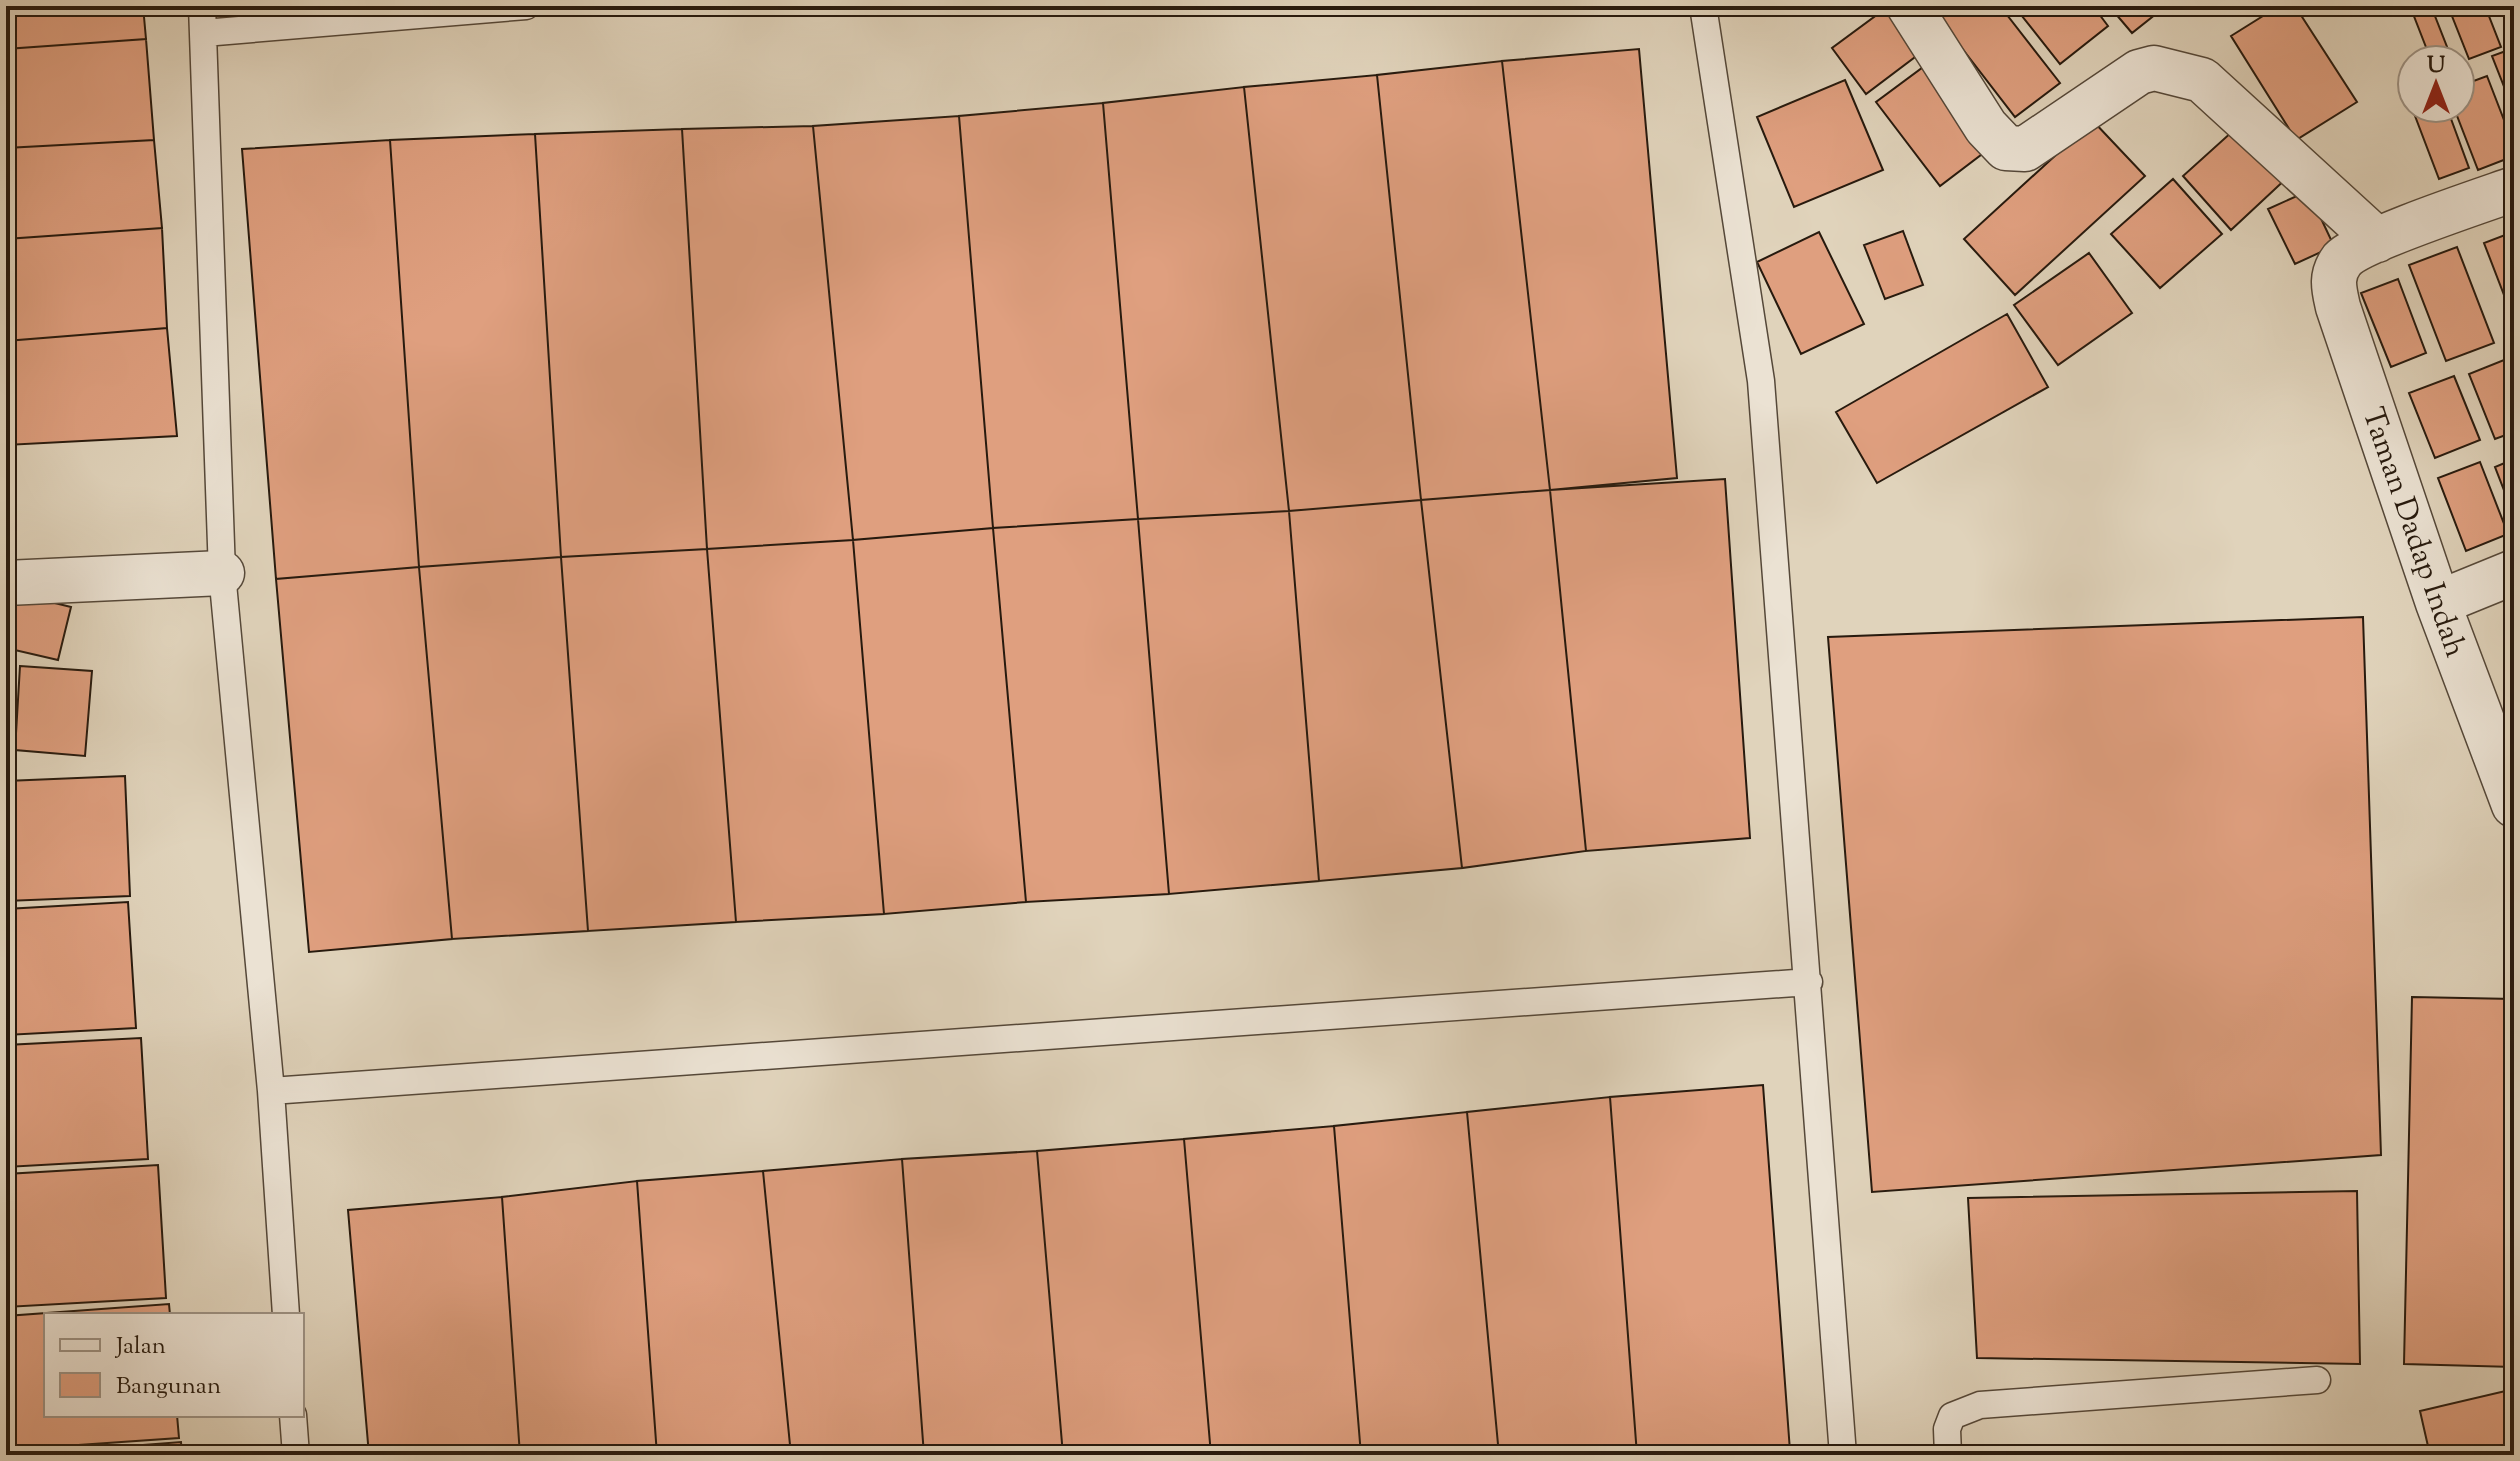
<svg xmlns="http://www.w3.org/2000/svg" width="2520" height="1461" font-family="'Sorts Mill Goudy',serif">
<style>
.building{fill:#df9f7f;stroke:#271a0e;stroke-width:2}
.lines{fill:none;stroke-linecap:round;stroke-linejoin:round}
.lane-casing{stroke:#554839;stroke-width:29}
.street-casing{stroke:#554839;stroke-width:47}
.lane{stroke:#ebe2d3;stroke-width:26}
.street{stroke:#ebe2d3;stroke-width:44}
.labels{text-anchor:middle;stroke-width:6;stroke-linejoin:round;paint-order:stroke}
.street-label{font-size:30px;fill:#271a0e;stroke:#ebe2d3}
</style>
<rect width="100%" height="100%" fill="#e0d3bb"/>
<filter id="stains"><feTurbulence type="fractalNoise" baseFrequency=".0025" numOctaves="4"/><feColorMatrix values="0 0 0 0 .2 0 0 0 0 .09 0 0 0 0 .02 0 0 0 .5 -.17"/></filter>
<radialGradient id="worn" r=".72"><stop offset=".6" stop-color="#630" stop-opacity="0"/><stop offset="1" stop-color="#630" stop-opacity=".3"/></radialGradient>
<path class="building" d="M 6,6 L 143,6 L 146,39 L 6,49 Z
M 1889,6 L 1923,51 L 1866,94 L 1832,48 Z
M 1942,6 L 2000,6 L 2060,83 L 2015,117 L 1934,12 Z
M 2014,6 L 2093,6 L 2108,26 L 2060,64 Z
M 2109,6 L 2166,6 L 2132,33 Z
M 2279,6 L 2295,6 L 2357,102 L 2296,140 L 2231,36 Z
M 2410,6 L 2431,6 L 2451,57 L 2431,60 Z
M 2448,6 L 2485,6 L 2501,47 L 2469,59 Z
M 2503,6 L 2514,6 L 2514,31 L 2513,32 Z
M 146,39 L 154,140 L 6,148 L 6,49 Z
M 2514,48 L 2514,112 L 2492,56 Z
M 1639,49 L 1677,478 L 1550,490 L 1502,61 Z
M 1502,61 L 1550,490 L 1421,500 L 1377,75 Z
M 1930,62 L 1994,145 L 1940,186 L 1876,102 Z
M 1377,75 L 1421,500 L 1289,511 L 1244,87 Z
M 2487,76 L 2514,146 L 2514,156 L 2478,170 L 2454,108 L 2460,108 L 2460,86 Z
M 1845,80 L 1883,170 L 1794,207 L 1757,117 Z
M 1244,87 L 1289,511 L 1138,519 L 1103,103 Z
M 1103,103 L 1138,519 L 993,528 L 959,116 Z
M 2412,108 L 2447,108 L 2469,168 L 2439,179 Z
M 959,116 L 993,528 L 853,540 L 813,126 Z
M 2093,121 L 2145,176 L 2015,295 L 1964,239 Z
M 813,126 L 853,540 L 707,549 L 682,129 Z
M 682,129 L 707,549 L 561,557 L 535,134 Z
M 2234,130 L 2290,175 L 2231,230 L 2183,176 Z
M 535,134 L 561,557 L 419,567 L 390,140 Z
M 154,140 L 162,228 L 6,239 L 6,148 Z
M 390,140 L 419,567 L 276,579 L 242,149 Z
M 2173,179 L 2222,234 L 2160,288 L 2111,234 Z
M 2308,191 L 2334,246 L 2295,264 L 2268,209 Z
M 162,228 L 167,328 L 6,341 L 6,239 Z
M 1903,231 L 1923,285 L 1885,299 L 1864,245 Z
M 1819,232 L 1864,324 L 1801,354 L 1757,262 Z
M 2505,235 L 2514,258 L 2514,321 L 2484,243 Z
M 2457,247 L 2494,343 L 2446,361 L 2409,265 Z
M 2089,253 L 2132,313 L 2058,365 L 2014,305 Z
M 2398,279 L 2426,353 L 2391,367 L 2361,293 Z
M 2007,314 L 2048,387 L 1877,483 L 1836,412 Z
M 167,328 L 177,436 L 6,445 L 6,341 Z
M 2514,356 L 2514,432 L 2495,439 L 2469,374 Z
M 2454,376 L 2480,440 L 2435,458 L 2409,393 Z
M 2514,459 L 2514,516 L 2495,467 Z
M 2480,462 L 2508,534 L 2466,551 L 2438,478 Z
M 1725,479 L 1750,838 L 1586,851 L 1550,490 Z
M 1550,490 L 1586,851 L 1462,868 L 1421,500 Z
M 1421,500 L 1462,868 L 1319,881 L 1289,511 Z
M 1289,511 L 1319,881 L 1169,894 L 1138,519 Z
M 1138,519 L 1169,894 L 1026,902 L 993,528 Z
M 993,528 L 1026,902 L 884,914 L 853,540 Z
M 853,540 L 884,914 L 736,922 L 707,549 Z
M 707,549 L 736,922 L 588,931 L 561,557 Z
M 561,557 L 588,931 L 452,939 L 419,567 Z
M 419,567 L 452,939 L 309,952 L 276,579 Z
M 14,593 L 71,607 L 58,660 L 6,648 L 6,624 Z
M 2363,617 L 2381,1155 L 1872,1192 L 1828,637 Z
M 20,666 L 92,671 L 85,756 L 15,750 Z
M 125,776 L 130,896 L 6,901 L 6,781 Z
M 128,902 L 136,1028 L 6,1035 L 6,909 Z
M 2412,997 L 2514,999 L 2514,1367 L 2404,1364 Z
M 141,1038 L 148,1159 L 6,1167 L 6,1045 Z
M 1763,1085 L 1790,1451 L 1739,1455 L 1637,1455 L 1610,1097 Z
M 1610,1097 L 1637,1455 L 1499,1455 L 1467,1112 Z
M 1467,1112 L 1499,1455 L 1361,1455 L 1334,1126 Z
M 1334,1126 L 1361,1455 L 1211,1455 L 1184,1139 Z
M 1184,1139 L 1211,1455 L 1063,1455 L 1037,1151 Z
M 1037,1151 L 1063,1455 L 924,1455 L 902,1159 Z
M 902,1159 L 924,1455 L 791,1455 L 763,1171 Z
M 158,1165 L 166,1298 L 6,1307 L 6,1174 Z
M 763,1171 L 791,1455 L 657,1455 L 637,1181 Z
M 637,1181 L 657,1455 L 520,1455 L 502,1197 Z
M 2357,1191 L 2360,1364 L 1977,1358 L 1968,1198 Z
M 502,1197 L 520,1455 L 369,1455 L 348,1210 Z
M 169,1304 L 170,1315 L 46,1315 L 46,1415 L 177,1415 L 179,1438 L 6,1450 L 6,1316 Z
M 2514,1389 L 2514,1455 L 2430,1455 L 2420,1411 Z
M 181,1442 L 182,1455 L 12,1455 Z"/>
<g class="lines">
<defs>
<path id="lane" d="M 202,6 L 222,573 L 271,1091 L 286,1315
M 1703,6 L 1761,381 L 1843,1455
M 204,33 L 526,6
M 271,1091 L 1809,982
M 293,1415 L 296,1455
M 1948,1455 L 1947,1429 L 1952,1416 L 1980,1405 L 2317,1380"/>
<path id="street" d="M 1909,6 L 1986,127 L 2006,148 L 2025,149 L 2139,72 L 2154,68 L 2202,80 L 2377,240
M 2514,189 C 2483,200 2358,241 2342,260 C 2330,276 2334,289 2338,307 L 2438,603 L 2514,805
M 6,583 L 222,573
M 2438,603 L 2514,572"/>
</defs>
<use href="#lane" class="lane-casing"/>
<use href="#street" class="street-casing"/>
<use href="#lane" class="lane"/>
<use href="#street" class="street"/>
</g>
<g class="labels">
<g class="street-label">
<text transform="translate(2415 532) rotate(71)" y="10">Taman Dadap Indah</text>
</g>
</g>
<rect width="2520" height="1461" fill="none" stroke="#e0d3bb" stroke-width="32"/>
<rect x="8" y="8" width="2504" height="1445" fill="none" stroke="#271a0e" stroke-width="4"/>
<rect x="16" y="16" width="2488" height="1429" fill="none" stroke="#271a0e" stroke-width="2"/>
<rect x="44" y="1313" width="260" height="104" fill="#ebe2d3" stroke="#9d9284" stroke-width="2"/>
<rect x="60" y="1339" width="40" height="12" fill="#ebe2d3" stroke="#9d9284" stroke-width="2"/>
<text x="116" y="1353" font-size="24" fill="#271a0e">Jalan</text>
<rect x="60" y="1373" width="40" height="24" fill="#df9f7f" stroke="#9d9284" stroke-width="2"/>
<text x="116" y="1393" font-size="24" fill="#271a0e">Bangunan</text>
<g transform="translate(2436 84)"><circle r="38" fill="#ebe2d3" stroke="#9d9284" stroke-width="2"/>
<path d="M0-6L14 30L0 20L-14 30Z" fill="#8f2418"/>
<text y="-12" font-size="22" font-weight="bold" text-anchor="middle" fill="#271a0e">U</text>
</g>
<rect width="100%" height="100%" filter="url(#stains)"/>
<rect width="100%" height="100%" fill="url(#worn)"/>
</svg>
